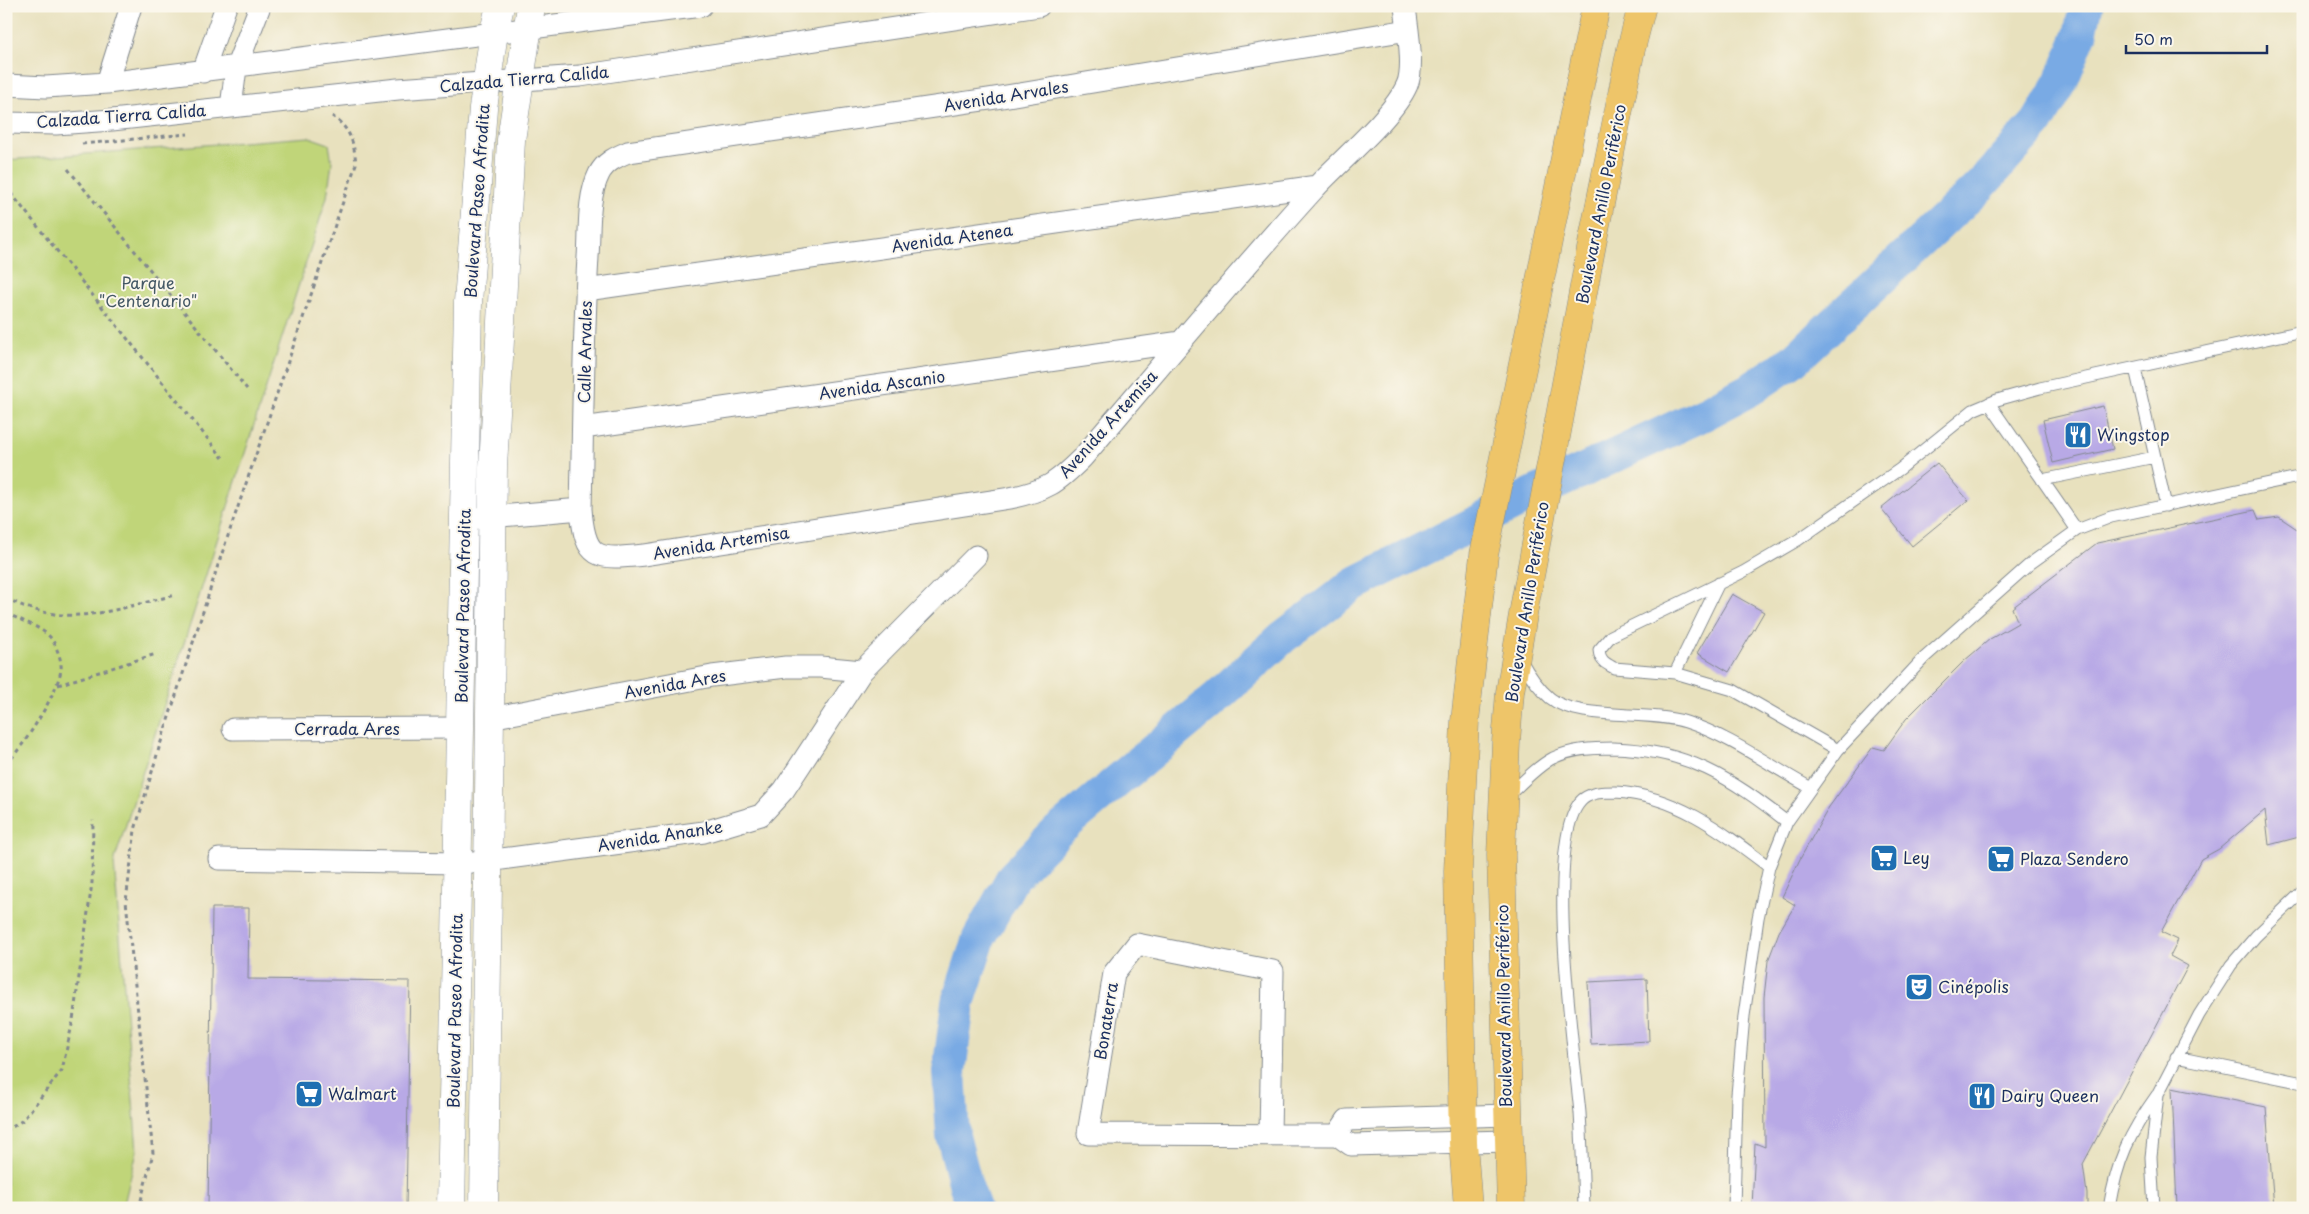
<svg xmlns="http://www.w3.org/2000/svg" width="2309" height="1214" font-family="'Playpen Sans',sans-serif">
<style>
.green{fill:#c0d579;stroke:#6e826c}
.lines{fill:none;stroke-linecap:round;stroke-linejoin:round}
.river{stroke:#79aae4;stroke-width:34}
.building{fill:#b8a9e6}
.service-casing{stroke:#82888e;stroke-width:13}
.minor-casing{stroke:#82888e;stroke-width:23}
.tertiary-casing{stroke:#82888e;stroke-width:29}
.primary-casing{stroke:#82888e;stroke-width:29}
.path{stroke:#82888e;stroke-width:3;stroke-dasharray:4 4;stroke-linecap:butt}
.service{stroke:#fff;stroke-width:11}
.minor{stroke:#fff;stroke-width:21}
.tertiary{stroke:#fff;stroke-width:28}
.primary{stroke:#eec569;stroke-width:28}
.labels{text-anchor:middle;stroke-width:4;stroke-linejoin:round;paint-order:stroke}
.street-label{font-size:16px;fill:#1b2f5e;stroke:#fbf7ec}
.park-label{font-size:16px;fill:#445865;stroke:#fbf7ec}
.poi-label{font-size:16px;fill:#1b2f5e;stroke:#fbf7ec;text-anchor:start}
</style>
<rect width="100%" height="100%" fill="#fbf7ec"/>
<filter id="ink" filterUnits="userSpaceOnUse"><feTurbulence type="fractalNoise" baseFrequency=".02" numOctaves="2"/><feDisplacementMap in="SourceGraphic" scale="10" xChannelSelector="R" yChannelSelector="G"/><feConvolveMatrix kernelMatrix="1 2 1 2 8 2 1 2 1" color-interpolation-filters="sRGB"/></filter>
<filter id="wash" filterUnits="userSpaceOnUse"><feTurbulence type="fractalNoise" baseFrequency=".0096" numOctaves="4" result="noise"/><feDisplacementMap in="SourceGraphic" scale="20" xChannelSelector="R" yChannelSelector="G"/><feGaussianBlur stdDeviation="1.12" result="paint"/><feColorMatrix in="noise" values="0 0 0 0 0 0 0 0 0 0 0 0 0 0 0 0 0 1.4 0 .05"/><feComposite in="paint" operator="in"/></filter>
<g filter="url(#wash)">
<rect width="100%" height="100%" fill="#e8e1be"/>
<path class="green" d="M 309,137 L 329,144 L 332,163 L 327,197 L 114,862 L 137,1151 L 123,1208 L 6,1208 L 6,160 Z"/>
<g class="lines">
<path class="river" d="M 974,1208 L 966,1186 L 953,1136 L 949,1072 L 958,1003 L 979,938 L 1013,877 L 1058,831 L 1216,698 L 1283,637 L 1354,584 L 1535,493 L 1706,413 L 1751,389 L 1794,360 L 1979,187 L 2037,123 L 2061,82 L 2080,35 L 2086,6"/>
</g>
<g id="blocks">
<path class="building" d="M 2103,406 L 2113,449 L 2053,463 L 2043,420 Z
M 1937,463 L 1968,500 L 1912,546 L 1881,508 Z
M 2255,510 L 2259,520 L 2279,517 L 2303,533 L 2303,836 L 2269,845 L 2265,810 L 2219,849 L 2201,859 L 2161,932 L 2178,940 L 2170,956 L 2188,966 L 2083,1164 L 2087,1194 L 2087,1208 L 1752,1208 L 1755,1143 L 1765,1147 L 1764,997 L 1768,961 L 1779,932 L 1795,905 L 1782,897 L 1800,859 L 1829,807 L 1873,747 L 1884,750 L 1906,719 L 1964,661 L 1990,639 L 2018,623 L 2012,608 L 2097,543 Z
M 1732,594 L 1764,612 L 1729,672 L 1697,653 Z
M 212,908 L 249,908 L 248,979 L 410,981 L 406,1208 L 208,1208 Z
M 1647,979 L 1649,1041 L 1591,1044 L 1588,982 Z
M 2172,1088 L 2266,1107 L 2274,1208 L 2177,1208 Z"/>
</g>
</g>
<g filter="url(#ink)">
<use href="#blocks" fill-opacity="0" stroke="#82888e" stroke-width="1"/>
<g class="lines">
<defs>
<path id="service" d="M 2135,368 L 2166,506
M 1989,403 L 2077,530
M 2042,480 L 2155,457
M 1520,658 C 1528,673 1537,687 1550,698 C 1578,721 1648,710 1686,722 C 1730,736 1770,766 1811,788
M 1675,673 L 1719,583
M 1838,750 L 1733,690 L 1675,673 L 1614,668 C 1605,663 1600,661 1599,650 L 1611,636 L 1743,572 L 1798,540 L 1900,469 L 1973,410 L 1997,400 L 2040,388 L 2303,331
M 1507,797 C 1521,784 1536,767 1553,758 C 1571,749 1593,748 1613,748 C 1688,750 1729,777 1787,822
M 2176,1057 L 2303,1083
M 1584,1208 C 1583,1176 1582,1145 1580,1113 C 1575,1057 1542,834 1583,799 C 1592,792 1604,792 1615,792 C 1676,795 1723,832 1769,867
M 1734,1208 L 1737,1095 L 1744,1016 L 1758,918 L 1769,867 L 1787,822 L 1838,750 L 1924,658 L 2031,563 L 2077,530 L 2111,517 L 2303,476
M 2109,1208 C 2117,1160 2129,1134 2157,1095
M 2154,1208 L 2151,1157 L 2158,1094 L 2199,1015 L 2231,965 L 2256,936 L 2303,891"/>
<path id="minor" d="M 1405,6 C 1407,27 1415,67 1407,85 C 1393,117 1341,160 1316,187 C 1236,275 1160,367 1083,457 C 1056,484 1047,490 1010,498 L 644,555 C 597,560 585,560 581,509 C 583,425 583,341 588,257 C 590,231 587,198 599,174 C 605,162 616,157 628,152 L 989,99 L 1408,30
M 203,72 L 226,6
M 107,83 L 131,6
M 6,85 L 46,87 L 107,83 L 701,6
M 231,107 L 236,68 L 260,6
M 6,123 L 56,124 L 112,120 L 398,89 L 580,76 L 1039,6
M 586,290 L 1317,186
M 583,428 L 1181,342
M 477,518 L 581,509
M 490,718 L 712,676 L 786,667 L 820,667 L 862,671
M 233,729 L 461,728
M 219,859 L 458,863 L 487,861 L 704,832 L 761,815 L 784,790 L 862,671 L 976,556
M 1270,1135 L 1273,971 L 1137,944 L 1114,973 L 1088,1134 L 1337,1135
M 1337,1135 L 1347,1120 L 1507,1115
M 1337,1135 L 1351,1145 L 1508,1141"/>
<path id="tertiary" d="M 451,1208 L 468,302 L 483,108 L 494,32 L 500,6
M 484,1208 L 493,467 L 511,140 L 531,6"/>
<path id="primary" d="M 1468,1208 L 1463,1143 L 1458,871 L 1465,721 L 1484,555 L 1596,6
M 1511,1208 L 1501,855 L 1506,742 L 1510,692 L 1525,603 L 1592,244 L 1631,49 L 1642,6"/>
</defs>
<use href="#service" class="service-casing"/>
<use href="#minor" class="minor-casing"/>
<use href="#tertiary" class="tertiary-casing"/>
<use href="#primary" class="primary-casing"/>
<path class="path" d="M 82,144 L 188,134
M 68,169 L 247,389
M 6,187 L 223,458
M 6,598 C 69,631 112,609 176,595
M 6,613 C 21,621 47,628 54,643 C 57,649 61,659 61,665 C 64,684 21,751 6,764
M 58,685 L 156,654
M 6,1131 L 23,1120 L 62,1070 L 73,1020 L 92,883 L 93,820
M 139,1208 L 153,1153 L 126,901 L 135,830 L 159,748 L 219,562 L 356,164 C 354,143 351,129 332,116"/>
<use href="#service" class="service"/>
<use href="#minor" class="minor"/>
<use href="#tertiary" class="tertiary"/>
<use href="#primary" class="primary"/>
</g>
</g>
<defs>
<symbol id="restaurant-square" viewBox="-11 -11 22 22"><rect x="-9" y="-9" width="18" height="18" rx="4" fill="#1f6fb2" stroke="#fbf7ec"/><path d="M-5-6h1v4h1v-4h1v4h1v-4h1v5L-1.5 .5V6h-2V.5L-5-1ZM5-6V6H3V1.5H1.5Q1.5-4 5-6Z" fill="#fff"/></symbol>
<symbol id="supermarket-square" viewBox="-11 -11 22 22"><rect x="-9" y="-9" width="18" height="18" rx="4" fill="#1f6fb2" stroke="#fbf7ec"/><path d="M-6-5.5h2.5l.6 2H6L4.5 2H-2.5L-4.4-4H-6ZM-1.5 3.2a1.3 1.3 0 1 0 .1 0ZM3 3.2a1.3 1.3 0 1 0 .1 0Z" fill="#fff"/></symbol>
<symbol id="theatre-square" viewBox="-11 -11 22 22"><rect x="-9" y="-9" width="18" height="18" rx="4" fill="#1f6fb2" stroke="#fbf7ec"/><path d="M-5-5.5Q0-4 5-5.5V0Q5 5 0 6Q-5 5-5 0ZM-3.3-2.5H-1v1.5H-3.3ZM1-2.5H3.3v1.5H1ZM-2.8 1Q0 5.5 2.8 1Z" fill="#fff"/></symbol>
</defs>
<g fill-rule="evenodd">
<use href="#restaurant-square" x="2062" y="419" width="32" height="32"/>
<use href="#supermarket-square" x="1868" y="842" width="32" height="32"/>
<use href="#supermarket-square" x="1985" y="843" width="32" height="32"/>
<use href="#theatre-square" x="1903" y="971" width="32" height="32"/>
<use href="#supermarket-square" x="293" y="1078" width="32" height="32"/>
<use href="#restaurant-square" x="1966" y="1080" width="32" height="32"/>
</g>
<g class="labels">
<g class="street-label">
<text transform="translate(524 79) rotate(-5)" y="6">Calzada Tierra Calida</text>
<text transform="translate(1006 96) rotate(-9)" y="6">Avenida Arvales</text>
<text transform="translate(121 116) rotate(-4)" y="6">Calzada Tierra Calida</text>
<text transform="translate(477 201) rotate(-86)" y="6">Boulevard Paseo Afrodita</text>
<text transform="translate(1601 204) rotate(-79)" y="6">Boulevard Anillo Periférico</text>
<text transform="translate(952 238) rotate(-8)" y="6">Avenida Atenea</text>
<text transform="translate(585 352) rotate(-89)" y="6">Calle Arvales</text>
<text transform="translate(882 385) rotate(-8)" y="6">Avenida Ascanio</text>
<text transform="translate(1108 424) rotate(-48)" y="6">Avenida Artemisa</text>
<text transform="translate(721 543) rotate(-9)" y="6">Avenida Artemisa</text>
<text transform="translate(1527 602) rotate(-81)" y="6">Boulevard Anillo Periférico</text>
<text transform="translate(463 606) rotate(-89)" y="6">Boulevard Paseo Afrodita</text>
<text transform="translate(675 684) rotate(-10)" y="6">Avenida Ares</text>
<text x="347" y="735">Cerrada Ares</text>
<text transform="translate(660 836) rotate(-9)" y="6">Avenida Ananke</text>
<text transform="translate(1504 1006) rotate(-91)" y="6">Boulevard Anillo Periférico</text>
<text transform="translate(455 1011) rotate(-89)" y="6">Boulevard Paseo Afrodita</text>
<text transform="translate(1106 1021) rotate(-81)" y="6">Bonaterra</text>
</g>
<g class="park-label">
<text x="148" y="289">Parque<tspan x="148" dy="18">"Centenario"</tspan></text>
</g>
<g class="poi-label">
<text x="2097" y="441">Wingstop</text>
<text x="1903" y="864">Ley</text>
<text x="2020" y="865">Plaza Sendero</text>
<text x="1938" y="993">Cinépolis</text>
<text x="328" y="1100">Walmart</text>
<text x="2001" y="1102">Dairy Queen</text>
</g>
</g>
<rect width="2309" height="1214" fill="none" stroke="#fbf7ec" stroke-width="25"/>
<path d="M2126 45v8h141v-8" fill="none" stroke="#1b2f5e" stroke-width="2.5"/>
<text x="2134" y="45" font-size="15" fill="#1b2f5e" stroke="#fbf7ec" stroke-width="4" paint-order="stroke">50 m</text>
</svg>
